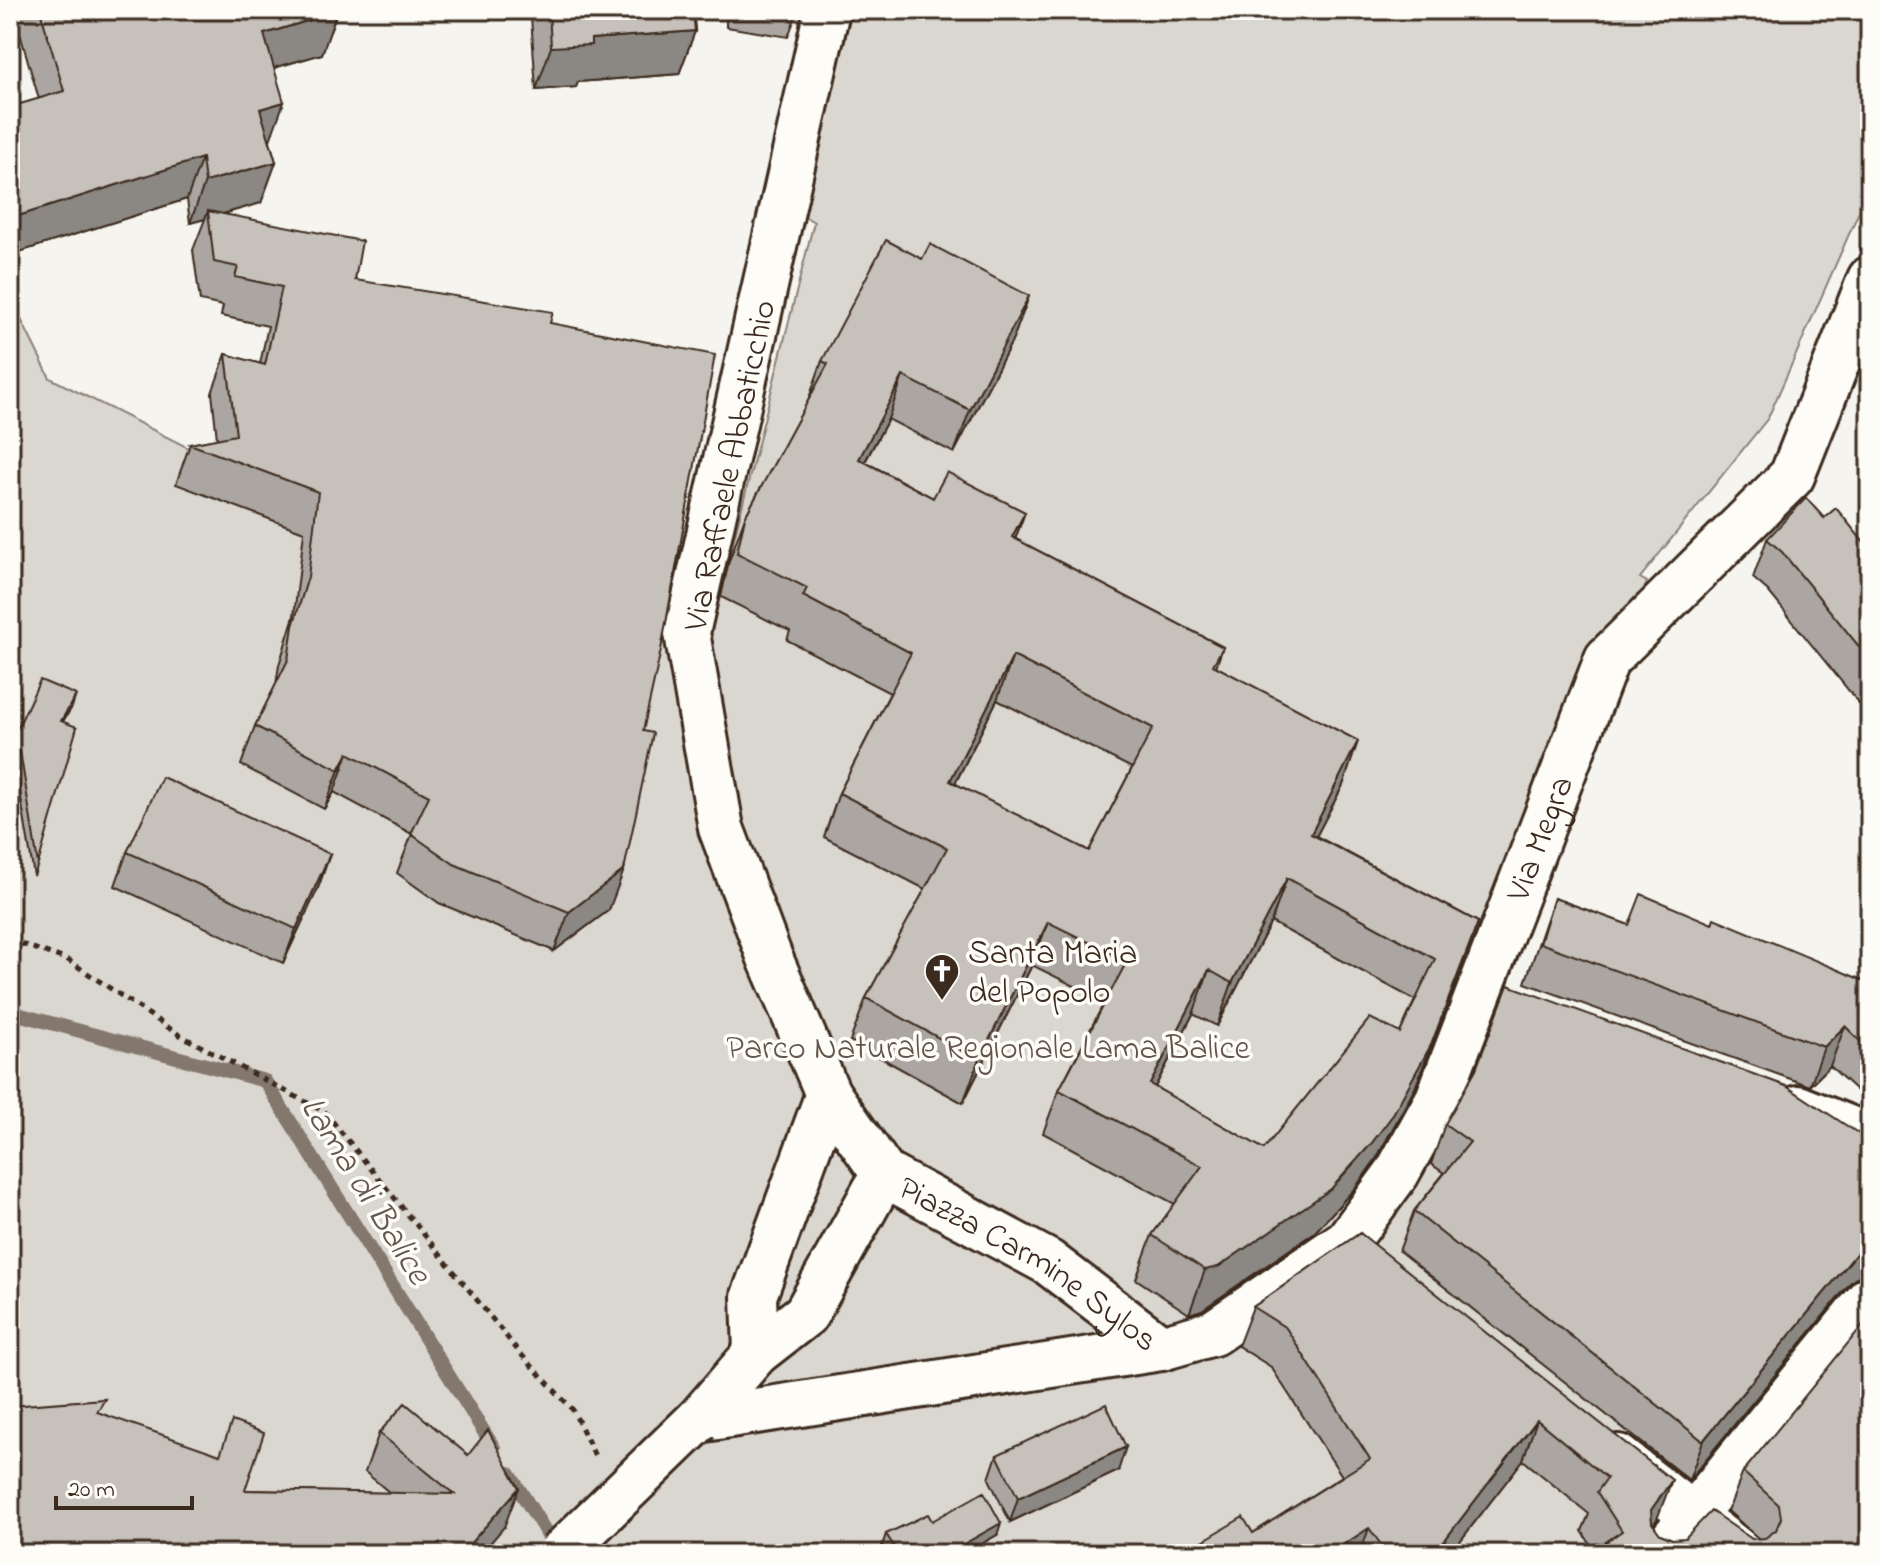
<svg xmlns="http://www.w3.org/2000/svg" width="1880" height="1564" font-family="'Indie Flower',sans-serif">
<style>
.green{fill:#dad6d0;stroke:#8a8077;stroke-width:2}
.lines{fill:none;stroke-linecap:round;stroke-linejoin:round}
.stream{stroke:#84786e;stroke-width:14}
.minor-casing{stroke:#3b2a1e;stroke-width:50}
.path{stroke:#3b2a1e;stroke-width:5;stroke-dasharray:6 6;stroke-linecap:butt}
.minor{stroke:#fdfcf7;stroke-width:44}
.minor-bridge-casing{stroke:#3b2a1e;stroke-width:50;stroke-linecap:butt}
.minor-bridge{stroke:#fdfcf7;stroke-width:44}
.wall{fill:#aba6a1;stroke:#3b2a1e;stroke-width:2;fill-rule:evenodd}
.shaded-wall{fill:#8b8783;stroke:#3b2a1e;stroke-width:2}
.building{fill:#c7c1bb;stroke:#3b2a1e;stroke-width:2;fill-rule:evenodd}
.labels{text-anchor:middle;stroke-width:7;stroke-linejoin:round;paint-order:stroke}
.street-label{font-size:34px;fill:#3b2a1e;stroke:#fdfcf7}
.poi-label{font-size:34px;fill:#3b2a1e;stroke:#fdfcf7;text-anchor:start}
.park-label{font-size:34px;fill:#63554a;stroke:#fdfcf7}
.water-label{font-size:36px;font-style:italic;fill:#65584d;stroke:#fdfcf7}
</style>
<rect width="100%" height="100%" fill="#f5f4ee"/>
<filter id="ink" filterUnits="userSpaceOnUse"><feTurbulence type="fractalNoise" baseFrequency=".0125" numOctaves="2"/><feDisplacementMap in="SourceGraphic" scale="16" xChannelSelector="R" yChannelSelector="G"/><feConvolveMatrix kernelMatrix="1 2 1 2 8 2 1 2 1" color-interpolation-filters="sRGB"/></filter>
<g filter="url(#ink)">
<path class="green" d="M 852,10 L 1870,10 L 1870,175 L 1865,198 L 1768,418 L 1640,578 L 1647,582 L 1494,980 L 1870,1119 L 1870,1554 L 10,1554 L 10,297 L 50,378 L 309,509 L 714,618 L 814,222 L 802,215 Z"/>
<g class="lines">
<path class="stream" d="M 10,1012 L 265,1081 L 494,1448
M 509,1473 L 557,1550"/>
<defs>
<g id="minor">
<path d="M 827,10 L 687,633 L 721,828 L 770,958 L 828,1094"/>
<path d="M 1798,1108 L 1870,1137"/>
<path id="s1" d="M 756,1353 L 754,1296 L 828,1094 L 884,1174 L 1048,1262 L 1161,1348"/>
<path id="s2" d="M 698,1420 L 1161,1348 L 1213,1333 L 1347,1241 L 1397,1173 L 1438,1099 L 1607,659 L 1792,476 L 1870,279"/>
<path d="M 698,1420 L 756,1353 L 806,1314 L 884,1174"/>
<path d="M 1618,1457 L 1742,1554"/>
<path d="M 1661,1554 L 1870,1298"/>
</g>
</defs>
<use href="#minor" class="minor-casing"/>
<path class="path" d="M 10,940 L 68,960 L 178,1034 L 325,1112 L 519,1352 L 573,1410 L 595,1456"/>
<use href="#minor" class="minor"/>
<defs>
<path id="minor-bridge" d="M 560,1554 L 698,1420"/>
</defs>
<use href="#minor-bridge" class="minor-bridge-casing"/>
<use href="#minor-bridge" class="minor-bridge"/>
</g>
<path class="wall" d="M 13,10 L 337,10 L 322,54 L 274,68 L 270,141 L 276,162 L 261,203 L 223,214 L 355,280 L 550,323 L 643,731 L 609,910 L 554,951 L 439,903 L 397,873 L 412,834 L 334,792 L 324,809 L 241,765 L 255,726 L 276,685 L 279,665 L 294,616 L 304,532 L 176,484 L 190,444 L 217,439 L 212,393 L 226,354 L 260,364 L 268,326 L 221,316 L 223,306 L 200,301 L 193,250 L 205,219 L 190,223 L 187,199 L 10,255 L 10,107 L 39,99 Z
M 534,10 L 693,10 L 695,31 L 679,74 L 578,82 L 576,87 L 536,90 L 531,17 Z
M 726,10 L 798,10 L 788,37 L 726,27 Z
M 922,259 L 1029,296 L 1013,339 L 954,453 L 888,419 L 865,462 L 933,498 L 1025,512 L 1015,539 L 1223,647 L 1216,667 L 1358,741 L 1343,785 L 1316,836 L 1478,922 L 1415,1088 L 1376,1159 L 1355,1188 L 1315,1232 L 1202,1310 L 1189,1314 L 1136,1279 L 1152,1235 L 1175,1204 L 1043,1133 L 1059,1090 L 1105,1001 L 1032,965 L 963,1103 L 850,1041 L 866,998 L 925,889 L 824,837 L 839,793 L 890,693 L 787,640 L 790,631 L 721,597 L 729,561 L 745,517 L 808,401 L 822,361 ZM 997,700 L 1132,768 L 1089,851 L 955,784 ZM 1271,922 L 1415,1000 L 1400,1033 L 1264,1149 L 1155,1087 L 1193,1014 L 1217,1026 Z
M 1824,518 L 1870,550 L 1870,717 L 1768,591 L 1753,578 L 1767,539 Z
M 72,707 L 63,721 L 38,864 L 34,876 L 15,763 L 10,763 L 10,744 Z
M 127,852 L 330,854 L 318,888 L 283,963 L 115,886 Z
M 1554,898 L 1629,925 L 1712,924 L 1862,980 L 1870,970 L 1870,1103 L 1830,1066 L 1810,1086 L 1525,983 Z
M 1445,1124 L 1860,1275 L 1851,1282 L 1689,1480 L 1399,1251 L 1414,1211 L 1444,1173 L 1431,1164 Z
M 1360,1233 L 1657,1519 L 1653,1525 L 1660,1534 L 1672,1539 L 1759,1539 L 1728,1511 L 1743,1472 L 1870,1554 L 1594,1550 L 1582,1531 L 1589,1514 L 1523,1460 L 1450,1554 L 1181,1554 L 1253,1533 L 1342,1476 L 1271,1367 L 1238,1346 L 1253,1307 Z
M 99,1413 L 245,1490 L 390,1493 L 365,1472 L 379,1433 L 504,1527 L 10,1554 Z
M 997,1455 L 1118,1471 L 1010,1522 L 989,1479 Z
M 932,1521 L 997,1535 L 963,1554 L 887,1554 L 882,1546 L 886,1534 Z"/>
<path class="shaded-wall" d="M 337,12 L 322,54 L 249,75 L 264,34 Z
M 695,31 L 679,74 L 578,82 L 576,87 L 536,90 L 551,47 L 591,39 Z
M 284,102 L 269,143 L 260,109 Z
M 202,158 L 187,199 L 10,255 L 10,238 L 18,216 Z
M 276,162 L 261,203 L 209,218 L 208,211 L 205,219 L 190,223 L 205,182 Z
M 1029,296 L 1013,339 L 954,453 L 970,410 Z
M 903,376 L 888,419 L 843,502 L 859,459 Z
M 1025,512 L 1009,556 L 1012,537 Z
M 1013,656 L 997,700 L 934,825 L 950,781 Z
M 76,695 L 72,707 L 56,732 L 61,721 Z
M 1358,741 L 1343,785 L 1295,877 L 1311,834 Z
M 10,751 L 20,751 L 15,763 L 10,763 Z
M 348,753 L 334,792 L 324,809 L 339,770 Z
M 330,854 L 318,888 L 283,963 L 296,929 Z
M 624,870 L 609,910 L 554,951 L 569,912 Z
M 1287,878 L 1271,922 L 1217,1026 L 1232,983 Z
M 1048,922 L 1032,965 L 963,1103 L 979,1060 Z
M 1478,922 L 1415,1088 L 1376,1159 L 1355,1188 L 1315,1232 L 1202,1310 L 1189,1314 L 1205,1270 L 1331,1189 Z
M 1209,970 L 1193,1014 L 1134,1127 L 1150,1084 Z
M 1845,1026 L 1830,1066 L 1810,1086 L 1824,1047 Z
M 1870,1239 L 1870,1274 L 1860,1275 L 1851,1282 L 1689,1480 L 1703,1441 L 1865,1243 Z
M 1537,1420 L 1523,1460 L 1450,1554 L 1434,1554 Z
M 1126,1447 L 1118,1471 L 1010,1522 L 1018,1498 Z
M 1672,1480 L 1657,1519 L 1637,1549 L 1651,1510 Z
M 519,1488 L 504,1527 L 481,1554 L 461,1554 Z
M 1001,1523 L 997,1535 L 963,1554 L 946,1554 Z
M 1369,1528 L 1360,1554 L 1329,1554 Z"/>
<path class="building" d="M 40,10 L 337,10 L 337,12 L 264,34 L 284,102 L 260,109 L 276,162 L 205,182 L 202,158 L 18,216 L 10,189 L 10,149 L 18,147 L 10,118 L 10,107 L 64,91 Z
M 549,10 L 693,10 L 695,31 L 591,39 L 591,45 L 551,47 Z
M 208,211 L 362,241 L 355,280 L 553,312 L 550,323 L 715,355 L 661,650 L 643,731 L 653,733 L 624,870 L 569,912 L 454,864 L 411,834 L 429,796 L 348,753 L 339,770 L 255,726 L 288,660 L 293,626 L 308,577 L 318,492 L 190,444 L 236,435 L 226,354 L 265,365 L 282,287 L 235,277 L 238,267 L 214,262 Z
M 886,240 L 922,259 L 930,244 L 1029,296 L 970,410 L 903,376 L 859,459 L 933,498 L 947,472 L 1025,512 L 1012,537 L 1223,647 L 1213,665 L 1358,741 L 1311,834 L 1478,922 L 1431,1045 L 1392,1116 L 1371,1144 L 1331,1189 L 1218,1267 L 1205,1270 L 1152,1235 L 1202,1166 L 1059,1090 L 1127,961 L 1048,922 L 979,1060 L 866,998 L 947,848 L 839,793 L 911,653 L 803,596 L 807,588 L 737,553 L 745,517 L 828,364 L 822,361 ZM 1013,656 L 1153,728 L 1089,851 L 950,781 ZM 1287,878 L 1435,959 L 1400,1033 L 1370,1018 L 1264,1149 L 1150,1084 L 1209,970 L 1232,983 Z
M 1806,498 L 1824,518 L 1836,508 L 1870,550 L 1870,660 L 1782,552 L 1767,539 Z
M 40,680 L 76,695 L 61,721 L 77,727 L 38,864 L 20,751 L 10,751 L 10,744 Z
M 162,777 L 330,854 L 296,929 L 127,852 Z
M 1641,894 L 1712,924 L 1714,918 L 1862,980 L 1870,970 L 1870,1051 L 1845,1026 L 1824,1047 L 1540,943 L 1554,898 L 1629,925 Z
M 1508,985 L 1786,1086 L 1870,1141 L 1870,1239 L 1865,1243 L 1703,1441 L 1414,1211 L 1470,1142 L 1445,1124 L 1476,1069 Z
M 1360,1233 L 1672,1480 L 1651,1510 L 1652,1523 L 1660,1534 L 1672,1539 L 1685,1538 L 1711,1511 L 1752,1539 L 1765,1538 L 1776,1530 L 1781,1518 L 1779,1505 L 1743,1472 L 1870,1316 L 1870,1554 L 1588,1554 L 1622,1531 L 1597,1492 L 1607,1478 L 1537,1420 L 1434,1554 L 1388,1554 L 1369,1528 L 1329,1554 L 1181,1554 L 1243,1517 L 1253,1533 L 1370,1459 L 1286,1328 L 1253,1307 Z
M 105,1399 L 97,1412 L 220,1455 L 232,1421 L 264,1433 L 245,1490 L 454,1494 L 379,1433 L 405,1403 L 468,1455 L 488,1430 L 519,1488 L 461,1554 L 10,1554 L 10,1406 Z
M 1106,1404 L 1126,1447 L 1018,1498 L 997,1455 Z
M 984,1492 L 1001,1523 L 946,1554 L 899,1554 L 886,1534 L 928,1514 L 932,1521 Z"/>
</g>
<defs>
<symbol id="church-pin" viewBox="-11 -11 22 30"><path d="M0 17L-7.5 6A9.5 9.5 0 1 1 7.5 6Z" fill="#3b2a1e" stroke="#fdfcf7"/><path d="M-1.2-6h2.4v3.5h3.3v2.4h-3.3V6h-2.4V-.1h-3.3v-2.4h3.3Z" fill="#fff"/></symbol>
</defs>
<g fill-rule="evenodd">
<use href="#church-pin" x="922" y="951" width="40" height="54"/>
</g>
<g class="labels">
<g class="street-label">
<text transform="translate(728 465) rotate(-78)" y="12">Via Raffaele Abbaticchio</text>
<text dy="12" stroke="none"><textPath href="#s2" startOffset="1134">Via Megra</textPath></text>
<text dy="12" stroke="none"><textPath href="#s1" startOffset="540">Piazza Carmine Sylos</textPath></text>
</g>
<g class="poi-label">
<text x="968" y="963">Santa Maria<tspan x="968" dy="39">del Popolo</tspan></text>
</g>
<g class="park-label">
<text x="988" y="1058">Parco Naturale Regionale Lama Balice</text>
</g>
<g class="water-label">
<text transform="translate(368 1189) rotate(58)" y="13">Lama di Balice</text>
</g>
</g>
<rect width="1880" height="1564" fill="none" stroke="#fdfcf7" stroke-width="40"/>
<rect x="20" y="20" width="1840" height="1524" fill="none" stroke="#3b2a1e" stroke-width="3" filter="url(#ink)"/>
<path d="M56 1496v12h136v-12" fill="none" stroke="#3b2a1e" stroke-width="4"/>
<text x="68" y="1496" font-size="24" fill="#3b2a1e" stroke="#fdfcf7" stroke-width="6" paint-order="stroke">20 m</text>
</svg>
